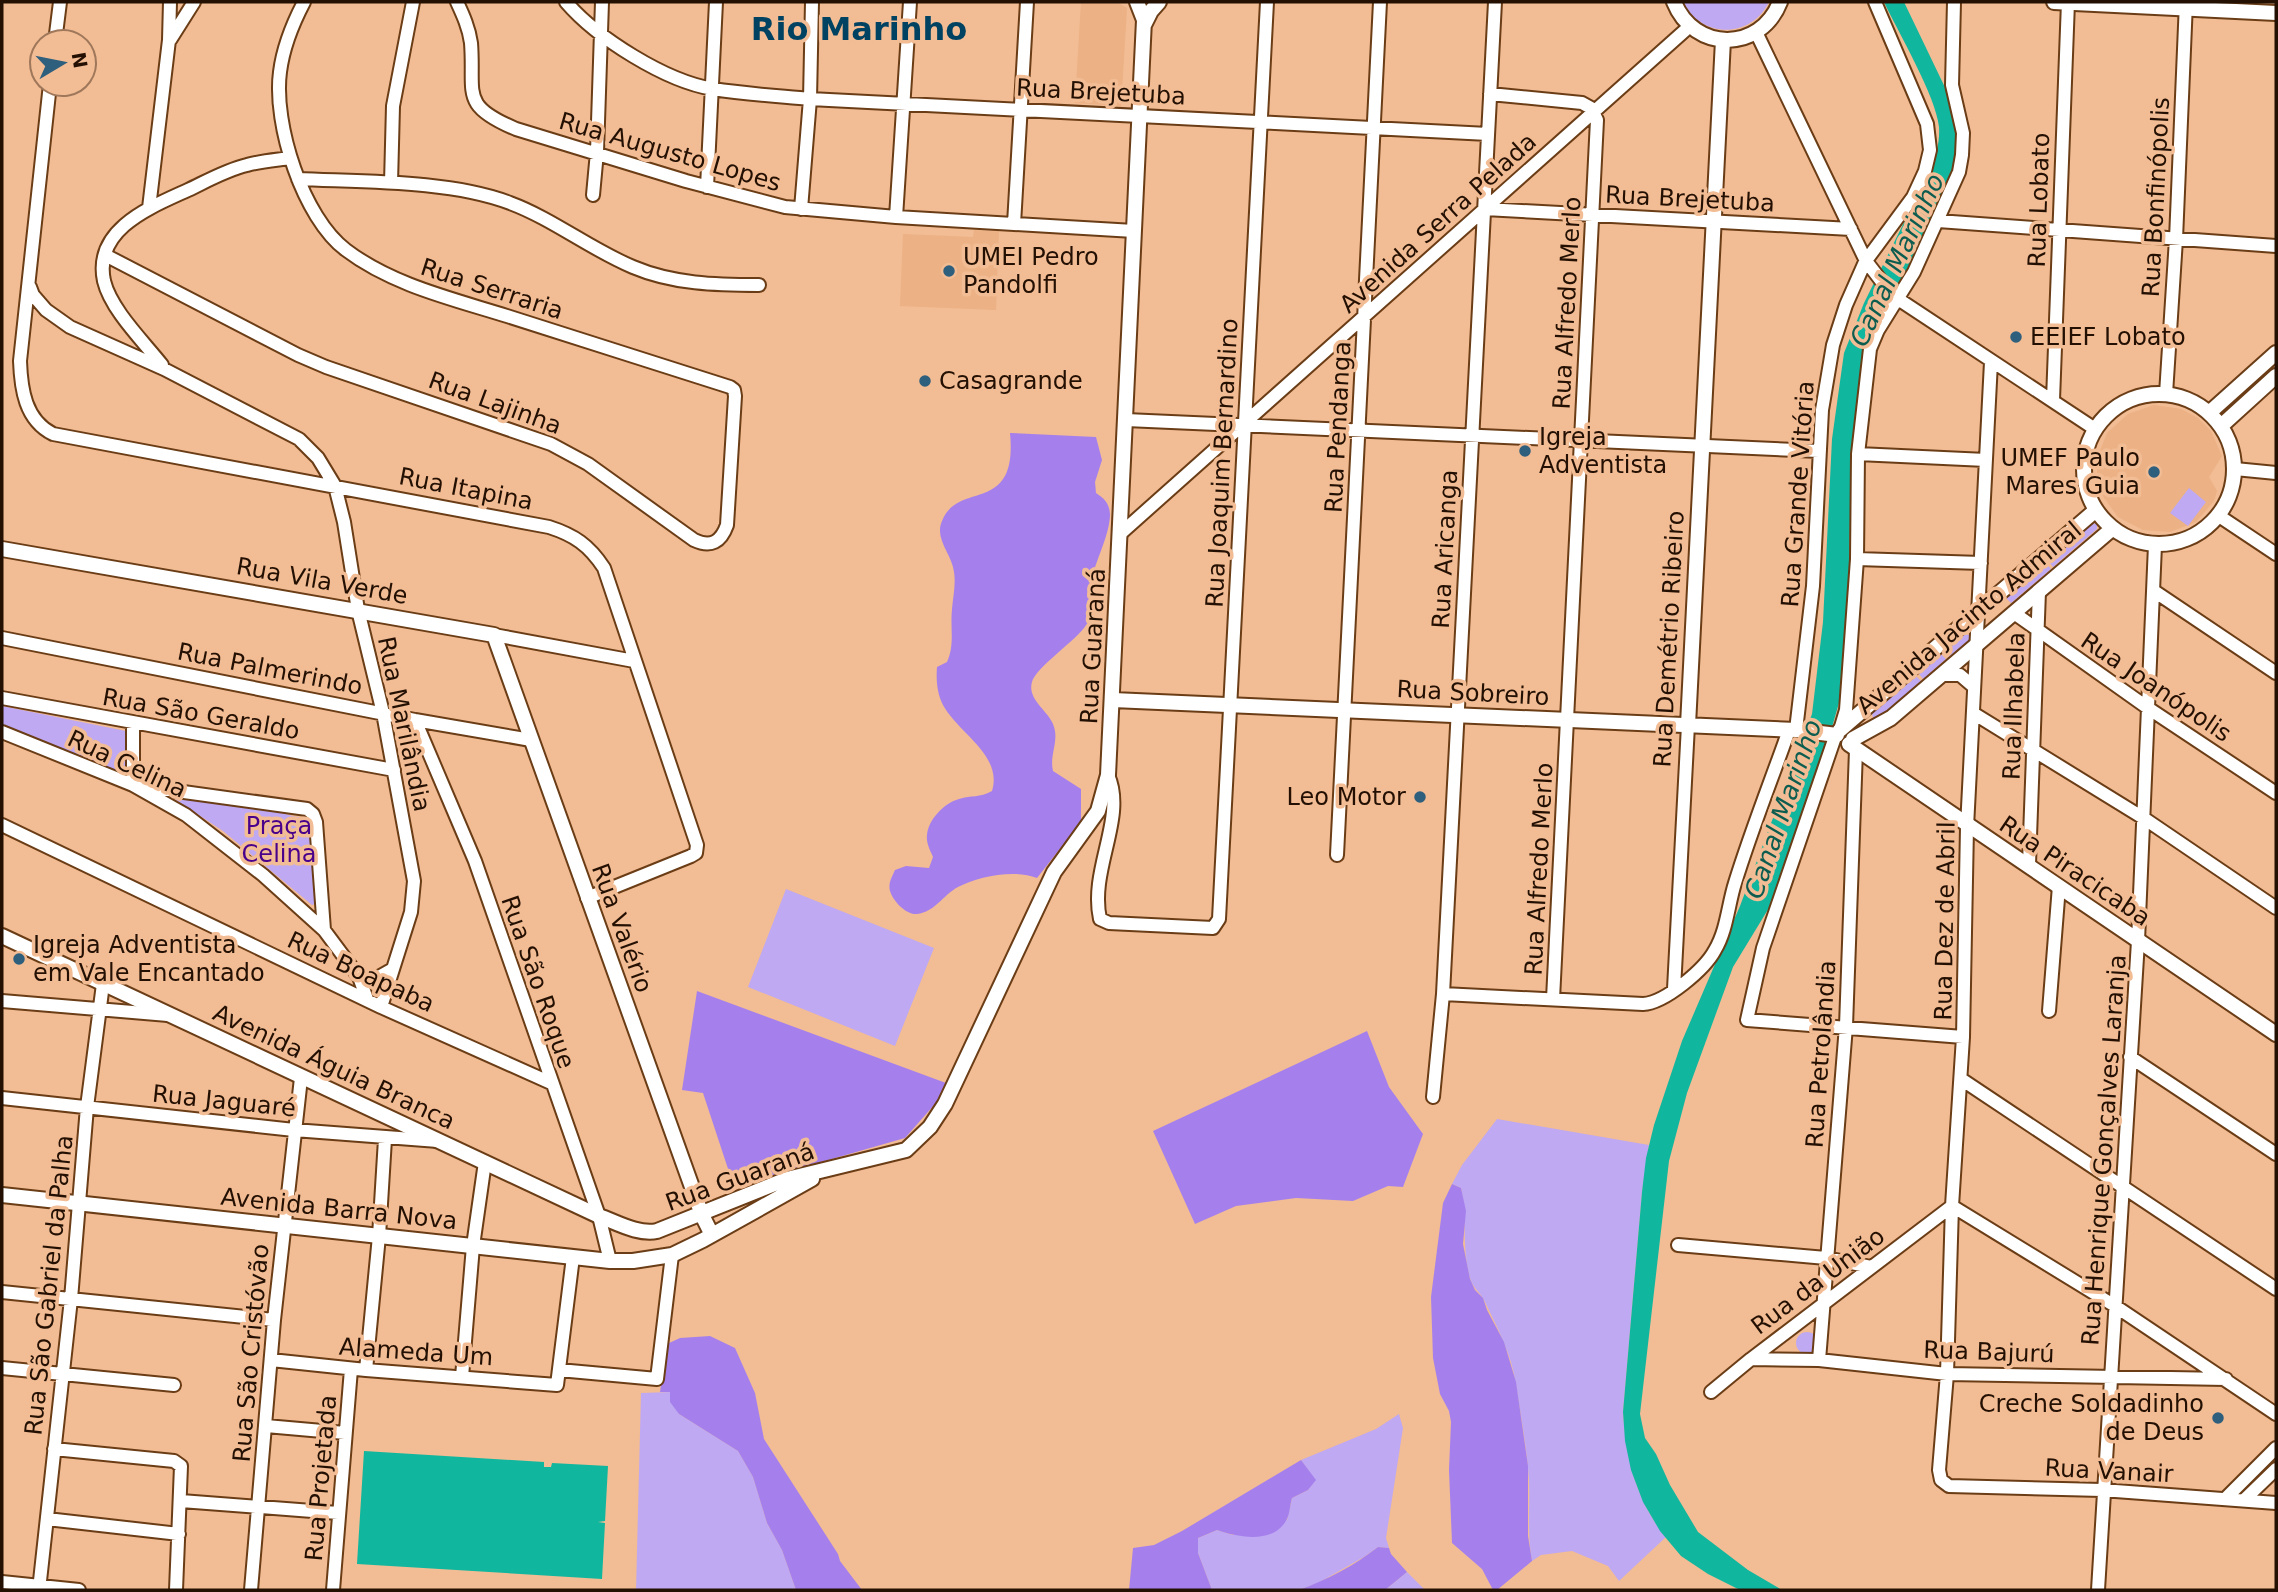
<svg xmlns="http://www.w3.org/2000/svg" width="2278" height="1592" font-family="'DejaVu Sans',sans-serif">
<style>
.built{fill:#ecb184}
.green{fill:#bfa9f2}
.forest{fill:#a580ed}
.water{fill:#10b79e}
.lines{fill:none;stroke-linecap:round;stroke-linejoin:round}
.minor-casing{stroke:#6a3d16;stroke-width:16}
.tertiary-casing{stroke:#6a3d16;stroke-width:18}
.minor{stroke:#fff;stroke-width:12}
.tertiary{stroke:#fff;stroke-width:14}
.poi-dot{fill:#2e5f7d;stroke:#f2bc94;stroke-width:2.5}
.labels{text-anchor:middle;stroke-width:7;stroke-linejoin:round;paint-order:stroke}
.street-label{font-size:24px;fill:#231003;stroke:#f2bc94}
.poi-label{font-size:24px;fill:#231003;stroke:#f2bc94;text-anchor:start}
.park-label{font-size:24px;fill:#49008b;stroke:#f2bc94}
.water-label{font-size:26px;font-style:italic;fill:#0c5d50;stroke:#f2bc94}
.district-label{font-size:32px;font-weight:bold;fill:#004261;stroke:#f2bc94}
</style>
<rect width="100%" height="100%" fill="#f2bc94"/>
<path class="built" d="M 1081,2 L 1117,2 L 1127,8 L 1121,106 L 1075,103 Z
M 974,230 L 999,231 L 996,310 L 900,306 L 903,234 L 973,237 Z
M 2154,405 L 2181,409 L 2198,418 L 2211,431 L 2222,456 L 2209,477 L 2217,491 L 2214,501 L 2196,522 L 2170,532 L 2143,530 L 2118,517 L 2102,495 L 2097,477 L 2097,458 L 2107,433 L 2128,414 Z"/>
<path class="green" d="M 1683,2 L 1769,2 C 1751,39 1701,39 1683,2 Z
M 2189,488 L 2206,502 L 2188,526 L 2170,513 Z
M 2092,523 L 2097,524 L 2097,529 L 2053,567 L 2048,561 Z
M 2046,563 L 2051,569 L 2011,603 L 2006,598 Z
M 1964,634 L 1969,635 L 1969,640 L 1949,657 L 1944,652 Z
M 1941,654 L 1946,659 L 1923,679 L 1919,674 Z
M 1916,676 L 1921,681 L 1877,719 L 1873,718 L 1872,713 Z
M 2,706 L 126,731 L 125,766 L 113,772 L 2,729 Z
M 174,796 L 263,808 L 304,819 L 309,826 L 315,904 L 312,905 L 223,831 L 176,800 Z
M 786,889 L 934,948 L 895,1046 L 748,987 Z
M 1497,1119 L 1649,1145 L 1642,1192 L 1623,1412 C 1626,1457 1636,1501 1666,1537 L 1619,1581 L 1608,1566 L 1572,1551 L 1541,1555 L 1532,1561 C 1527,1534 1530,1508 1529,1481 C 1527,1449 1521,1416 1516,1385 C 1512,1355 1497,1327 1484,1300 C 1480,1292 1472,1287 1470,1278 C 1461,1247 1468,1218 1461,1188 L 1452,1184 L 1462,1165 Z
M1796 1343a11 11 0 1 1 22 0a11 11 0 1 1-22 0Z
M 671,1392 L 679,1414 L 738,1451 L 753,1477 L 767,1523 L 782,1550 L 796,1590 L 636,1590 L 641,1393 Z
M 1399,1414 L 1403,1428 L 1386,1538 L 1389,1548 L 1378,1547 L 1364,1557 L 1318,1583 L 1299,1590 L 1212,1590 L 1198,1553 L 1198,1538 L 1217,1530 L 1233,1535 L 1287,1520 L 1292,1498 L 1308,1490 L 1315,1480 L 1301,1460 L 1376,1429 Z
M 1407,1572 L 1425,1590 L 1385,1590 Z"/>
<path class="forest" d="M 1010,433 L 1096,437 L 1102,460 L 1095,482 L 1096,493 C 1105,499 1109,503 1110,514 C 1110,535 1095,561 1091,582 C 1088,596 1095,611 1087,624 C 1076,641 1036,667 1032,682 C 1027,699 1047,710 1053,724 C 1060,741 1049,754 1053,771 L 1081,789 L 1081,822 L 1037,878 C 1015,869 978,876 958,887 C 943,895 935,912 917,914 C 906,915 893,901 890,891 C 888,883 892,877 895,870 L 906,866 L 929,868 L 933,857 C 930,850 926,843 927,835 C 928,820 944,803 959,799 C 972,795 979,798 992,791 C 1003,755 958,733 943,705 C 937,693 936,680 937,667 L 947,662 C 955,644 950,628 952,609 C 953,597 956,584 954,572 C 952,554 934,539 942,521 C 958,480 1018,516 1010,433 Z
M 697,991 L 946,1083 L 942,1096 L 905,1138 L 734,1187 L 703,1093 L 682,1090 Z
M 1367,1031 L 1389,1087 L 1423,1134 L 1403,1187 L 1388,1186 L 1353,1201 L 1296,1198 L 1236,1206 L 1195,1224 L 1153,1131 Z
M 1452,1184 L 1461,1188 L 1466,1211 L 1463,1244 L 1470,1279 L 1475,1290 L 1483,1298 L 1487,1310 L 1504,1342 L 1516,1382 L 1528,1466 L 1528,1536 L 1532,1561 L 1497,1590 L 1493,1590 L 1482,1569 L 1452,1543 L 1449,1470 L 1451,1422 L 1449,1411 L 1440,1394 L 1433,1358 L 1431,1297 L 1443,1203 Z
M 710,1336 L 735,1348 L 755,1393 L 764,1439 L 838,1554 L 840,1561 L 862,1590 L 796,1590 L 782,1550 L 767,1523 L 753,1477 L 738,1451 L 679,1414 L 670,1402 L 670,1392 L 660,1392 L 667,1344 L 680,1338 Z
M 1301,1460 L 1316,1480 L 1308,1490 L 1292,1498 C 1290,1504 1290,1513 1287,1519 C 1274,1545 1237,1537 1217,1530 L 1198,1538 L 1198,1553 L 1212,1590 L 1129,1590 L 1133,1548 L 1154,1545 L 1182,1531 Z
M 1378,1547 L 1389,1548 L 1391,1554 L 1407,1572 L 1385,1590 L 1299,1590 C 1327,1580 1355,1565 1378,1547 Z"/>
<path class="water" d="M 1884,2 L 1904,2 L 1952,102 L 1956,120 L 1959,162 L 1919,254 L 1886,303 L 1866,345 L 1851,470 L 1849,569 L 1841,696 L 1826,748 L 1775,898 L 1733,967 L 1687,1093 L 1669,1161 L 1640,1414 L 1645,1438 L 1656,1454 L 1670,1485 L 1698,1532 L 1748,1570 L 1782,1590 L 1740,1590 L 1708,1574 L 1681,1556 L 1660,1531 L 1643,1502 L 1631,1470 L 1625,1441 L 1623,1412 L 1642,1192 L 1646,1158 L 1654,1125 L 1682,1041 L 1740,906 L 1812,714 L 1823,622 L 1832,439 L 1844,353 L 1864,303 L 1930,170 C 1936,155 1940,143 1939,127 C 1936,96 1898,32 1884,2 Z
M 364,1451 L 544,1462 L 544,1467 L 551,1467 L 552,1463 L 608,1466 L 605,1521 L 598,1522 L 605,1523 L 602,1579 L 357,1564 Z"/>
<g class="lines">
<defs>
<path id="minor" d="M 457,2 C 463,15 469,28 471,43 C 475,94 459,105 516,129 L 686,181 L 785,207 L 896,217 L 1134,231
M 566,2 C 597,38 665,81 713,89 C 745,94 778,96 810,99 L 1488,134
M 1756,32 L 1866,261 L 1892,295 L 2095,429
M 170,40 L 194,2
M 55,42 L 60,2
M 50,84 L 20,361 C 21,389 25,420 53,434 L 549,527 C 574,535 589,545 604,568 L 697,845 L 696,853 L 691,856 L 587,898
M 1490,94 L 1582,103 L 1591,108 L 1597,120 L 1553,999
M 298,179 C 362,182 450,180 510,203 C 553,219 590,249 633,267 C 673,284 716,285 759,285
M 391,183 L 393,106 L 413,2
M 707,187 L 716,2
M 593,195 L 597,152 L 602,2
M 149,208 L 169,40 L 170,2
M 801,209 L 810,99 L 812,2
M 1485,209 L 1851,229
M 896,217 L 910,2
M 1938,221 L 2276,246
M 1014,224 L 1027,2
M 105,255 L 298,355 L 326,367 L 551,444 L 588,464 L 694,540 C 711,548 721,542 727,525 L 735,396 L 734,390 L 730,387 C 656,363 581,340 507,316 C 453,299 392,285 346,250 C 303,218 273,124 280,72 C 283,48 293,23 304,2
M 30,287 L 33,295 L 46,310 L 70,327 L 164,369 L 299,439 L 318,458 L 335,486 L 344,522 L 358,610 L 383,713 L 414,881 L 411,912 L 381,1007
M 1991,362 L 1967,827 L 1963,1037 L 1952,1206 L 1947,1374 L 1939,1470 L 1941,1480 L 1949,1486 L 2102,1490 L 2276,1503
M 162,365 C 144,342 111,310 104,281 C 93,229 151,207 188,190 C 207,181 226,170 247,165 C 261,161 276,160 290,158
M 2166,394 L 2176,239 L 2186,2
M 2053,400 L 2068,2
M 1126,420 L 1819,451
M 1858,454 L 1986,460
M 2235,469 L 2276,473
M 2219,516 L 2276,554
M 1120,534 L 1690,26
M 1857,559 L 1981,563
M 2154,591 L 2276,673
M 2014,613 L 2148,708 L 2276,793
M 494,635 L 634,661
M 2,638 L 415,720 L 531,740
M 1942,675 L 1960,675 L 1974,687
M 2,698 L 394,770
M 1973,713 L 2145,819 L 2276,908
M 415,720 L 475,861 L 599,1216 L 610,1261
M 133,723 L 133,785 L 307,809 L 313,814 L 316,822 L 324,930
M 1796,730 L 1813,586 L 1822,410 L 1833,345 L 1846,305 L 1865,262 L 1913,197 L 1925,171 L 1930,150 L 1927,124 L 1875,2
M 1840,730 L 1846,710 L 1857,559 L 1858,454 L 1870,349 L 1878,330 L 1914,272 L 1959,172 L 1962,155 L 1963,133 L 1952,85 L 1954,2
M 2,732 L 133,785 L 186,815 L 263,875 L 324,930 L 359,977 L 367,999
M 1836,734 L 1763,948 L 1747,1020 L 1963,1037
M 1108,775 C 1127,818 1089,869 1100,919 L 1109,923 L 1213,928 L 1219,919 L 1267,2
M 2,825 L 381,1007 L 551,1083
M 1337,855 L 1380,2
M 2029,864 L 2039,591
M 359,977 L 377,978 L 393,969
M 1674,989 L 1688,725
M 1443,994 L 1643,1004 C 1665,1003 1705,969 1715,950 C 1727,930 1728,905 1735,883 C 1751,831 1771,781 1789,730
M 2,1001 L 168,1015
M 2049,1011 L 2059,886
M 2130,1057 L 2276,1154
M 1961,1079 L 2276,1289
M 1433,1097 L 1443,994 L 1495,2
M 2,1098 L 294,1130 L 438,1141
M 1678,1245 L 1826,1258 L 1871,1267
M 2,1292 L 274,1320
M 1751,1359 L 1819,1360 L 1947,1374 L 2226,1379
M 271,1360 L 366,1370 L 557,1385 L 573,1257
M 1819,1360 L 1846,1026 L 1856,750
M 2,1368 L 174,1385
M 366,1370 L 379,1236 L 385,1139
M 559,1370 L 657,1379 L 672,1255
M 462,1377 L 473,1246 L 485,1162
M 1711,1392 L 1751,1359 L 1952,1206 L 2115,1306 L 2276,1414
M 266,1426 L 345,1433
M 54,1449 L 174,1461 L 181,1466 L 176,1590
M 2226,1498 L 2276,1448
M 2244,1500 L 2276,1469
M 181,1501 L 338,1513
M 47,1519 L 179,1534
M 2,1582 L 79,1590
M 39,1590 L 71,1299 L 87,1107 L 103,984
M 251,1590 L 274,1320 L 301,1078
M 333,1590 L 351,1369
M 2098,1590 L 2138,941 L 2155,545"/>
<path id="tertiary" d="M 1674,2 C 1694,52 1760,53 1780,2
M 2054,2 L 2276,13
M 1144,25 L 1151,11 L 1159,2
M2084 469a75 75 0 1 1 150 0a75 75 0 1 1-150 0Z
M 2209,413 L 2276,353
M 2221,426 L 2276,376
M 2,549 L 494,635 L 702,1215 L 712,1235
M 1113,700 L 1796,730 L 1837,735
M 1688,725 L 1723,40
M 1840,730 L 2096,510
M 1853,739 L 1891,718 L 2113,528
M 1849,744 L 2276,1034
M 2,936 L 599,1216 C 616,1222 638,1235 657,1231 L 787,1179 L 906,1150 L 930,1127 L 945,1104 L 1054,872 L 1098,811 L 1108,775 L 1144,20 L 1137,2
M 2,1195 L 610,1261 L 633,1261 L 672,1255 L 703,1240 L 812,1179"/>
</defs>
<use href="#minor" class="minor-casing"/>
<use href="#tertiary" class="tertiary-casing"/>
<use href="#minor" class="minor"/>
<use href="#tertiary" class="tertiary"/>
</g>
<g class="poi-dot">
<circle cx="949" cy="271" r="7"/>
<circle cx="2016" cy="337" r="7"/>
<circle cx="925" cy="381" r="7"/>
<circle cx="1525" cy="451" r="7"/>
<circle cx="2154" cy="472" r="7"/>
<circle cx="1420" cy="797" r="7"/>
<circle cx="19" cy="959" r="7"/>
<circle cx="2218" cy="1418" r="7"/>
</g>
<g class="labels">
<g class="street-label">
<text transform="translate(1101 92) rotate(3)" y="8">Rua Brejetuba</text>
<text transform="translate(670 152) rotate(16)" y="8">Rua Augusto Lopes</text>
<text transform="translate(2156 197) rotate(-87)" y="8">Rua Bonfinópolis</text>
<text transform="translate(1690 199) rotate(3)" y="8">Rua Brejetuba</text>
<text transform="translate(2039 200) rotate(-88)" y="8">Rua Lobato</text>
<text transform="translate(1438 223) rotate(-42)" y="8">Avenida Serra Pelada</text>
<text transform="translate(492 289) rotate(18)" y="8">Rua Serraria</text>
<text transform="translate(1567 303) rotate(-87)" y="8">Rua Alfredo Merlo</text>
<text transform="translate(495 403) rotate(20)" y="8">Rua Lajinha</text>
<text transform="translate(1338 427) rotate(-87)" y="8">Rua Pendanga</text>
<text transform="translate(1222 463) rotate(-87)" y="8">Rua Joaquim Bernardino</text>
<text transform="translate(466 489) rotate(11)" y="8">Rua Itapina</text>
<text transform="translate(1798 494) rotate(-86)" y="8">Rua Grande Vitória</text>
<text transform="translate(1445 549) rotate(-87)" y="8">Rua Aricanga</text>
<text transform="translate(322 581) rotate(10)" y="8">Rua Vila Verde</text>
<text transform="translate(1969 618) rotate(-40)" y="8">Avenida Jacinto Admiral</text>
<text transform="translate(1669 639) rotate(-87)" y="8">Rua Demétrio Ribeiro</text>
<text transform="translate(1093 646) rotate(-87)" y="8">Rua Guaraná</text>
<text transform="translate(270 669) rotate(11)" y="8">Rua Palmerindo</text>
<text transform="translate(2156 687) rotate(34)" y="8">Rua Joanópolis</text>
<text transform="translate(1473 693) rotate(3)" y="8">Rua Sobreiro</text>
<text transform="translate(2014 706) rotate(-88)" y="8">Rua Ilhabela</text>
<text transform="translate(201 714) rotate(10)" y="8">Rua São Geraldo</text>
<text transform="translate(404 724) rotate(78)" y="8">Rua Marilândia</text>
<text transform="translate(127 764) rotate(25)" y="8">Rua Celina</text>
<text transform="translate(1539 869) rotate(-87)" y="8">Rua Alfredo Merlo</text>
<text transform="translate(2075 871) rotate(34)" y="8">Rua Piracicaba</text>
<text transform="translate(1945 921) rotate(-89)" y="8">Rua Dez de Abril</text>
<text transform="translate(622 928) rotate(70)" y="8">Rua Valério</text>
<text transform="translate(361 972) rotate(25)" y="8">Rua Boapaba</text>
<text transform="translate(538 982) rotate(71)" y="8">Rua São Roque</text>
<text transform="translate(1821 1054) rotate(-86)" y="8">Rua Petrolândia</text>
<text transform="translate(334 1067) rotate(25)" y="8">Avenida Águia Branca</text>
<text transform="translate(224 1101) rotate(6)" y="8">Rua Jaguaré</text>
<text transform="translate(2104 1150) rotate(-86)" y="8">Rua Henrique Gonçalves Laranja</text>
<text transform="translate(740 1177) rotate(-20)" y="8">Rua Guaraná</text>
<text transform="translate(339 1209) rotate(6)" y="8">Avenida Barra Nova</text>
<text transform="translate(1818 1281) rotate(-37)" y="8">Rua da União</text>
<text transform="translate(49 1285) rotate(-84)" y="8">Rua São Gabriel da Palha</text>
<text transform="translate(416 1352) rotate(4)" y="8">Alameda Um</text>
<text transform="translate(1989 1352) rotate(2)" y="8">Rua Bajurú</text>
<text transform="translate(251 1353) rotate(-85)" y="8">Rua São Cristóvão</text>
<text transform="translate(2109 1471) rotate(3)" y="8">Rua Vanair</text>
<text transform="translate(321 1478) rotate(-85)" y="8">Rua Projetada</text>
</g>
<g class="poi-label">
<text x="963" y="265">UMEI Pedro<tspan x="963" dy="28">Pandolfi</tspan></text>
<text x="2030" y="345">EEIEF Lobato</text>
<text x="939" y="389">Casagrande</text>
<text x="1539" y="445">Igreja<tspan x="1539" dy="28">Adventista</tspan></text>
<text x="2140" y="466" text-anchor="end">UMEF Paulo<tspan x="2140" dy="28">Mares Guia</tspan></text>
<text x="1406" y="805" text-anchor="end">Leo Motor</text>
<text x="33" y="953">Igreja Adventista<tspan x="33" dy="28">em Vale Encantado</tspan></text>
<text x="2204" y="1412" text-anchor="end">Creche Soldadinho<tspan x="2204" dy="28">de Deus</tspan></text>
</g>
<g class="park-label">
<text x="279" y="834">Praça<tspan x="279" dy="28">Celina</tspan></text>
</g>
<g class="water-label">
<text transform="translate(1897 260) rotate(-65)" y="9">Canal Marinho</text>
<text transform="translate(1783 809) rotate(-71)" y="9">Canal Marinho</text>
</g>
<g class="district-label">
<text x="859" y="40">Rio Marinho</text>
</g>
</g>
<rect width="2278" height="1592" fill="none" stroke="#231003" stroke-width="7"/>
<g transform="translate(63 63) rotate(80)"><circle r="33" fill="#f2bc94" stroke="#9f775a" stroke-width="2"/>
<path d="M0-5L12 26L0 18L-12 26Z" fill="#2e5f7d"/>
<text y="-10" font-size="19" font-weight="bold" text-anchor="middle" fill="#231003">N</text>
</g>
</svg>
